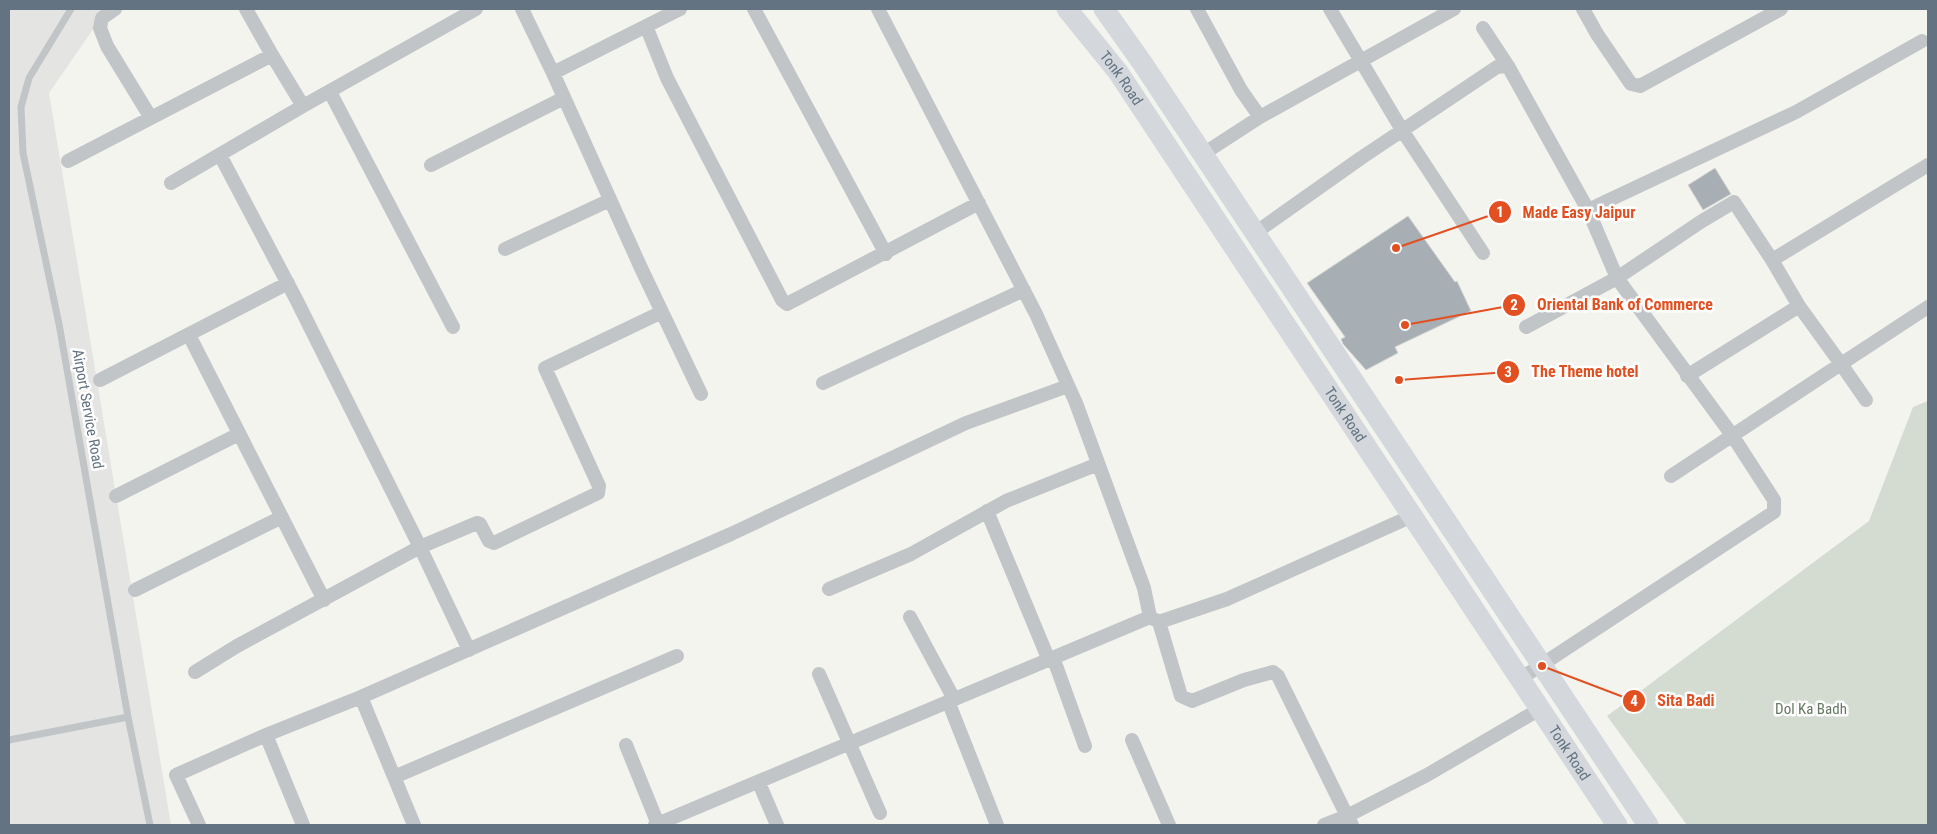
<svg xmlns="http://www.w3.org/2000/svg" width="1937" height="834" font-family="'Roboto Condensed',sans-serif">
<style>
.built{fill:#e4e5e3}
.green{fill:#d4dbd1}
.building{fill:#a7afb4;stroke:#d5d5d3}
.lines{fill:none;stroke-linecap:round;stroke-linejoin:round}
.service{stroke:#c1c5c8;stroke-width:7}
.minor{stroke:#c1c5c8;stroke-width:14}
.primary{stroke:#d4d8dc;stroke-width:21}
.labels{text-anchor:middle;stroke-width:5;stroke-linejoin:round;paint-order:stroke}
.street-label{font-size:15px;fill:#637381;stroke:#fff}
.park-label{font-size:15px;fill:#667861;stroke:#fff}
.leader{fill:none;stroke:#e25021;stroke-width:2}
.callout-dot{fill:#e25021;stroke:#fff;stroke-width:2}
.mark-label{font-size:15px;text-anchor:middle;font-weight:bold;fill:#fff}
.callout-label{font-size:16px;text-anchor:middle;font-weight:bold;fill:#e25021;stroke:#fff;stroke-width:5;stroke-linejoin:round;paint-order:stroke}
</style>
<rect width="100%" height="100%" fill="#f4f4ef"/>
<path class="built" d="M 9,9 L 107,9 L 49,93 L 171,825 L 9,825 Z"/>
<path class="green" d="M 1928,401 L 1928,825 L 1687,825 L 1607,716 L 1869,521 L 1913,407 Z"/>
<path class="building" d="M 1715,168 L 1731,194 L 1703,210 L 1688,185 Z
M 1408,216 L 1455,282 L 1457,281 L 1471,311 L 1395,347 L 1398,353 L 1366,370 L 1343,344 L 1341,339 L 1345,337 L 1307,283 Z"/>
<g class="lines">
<path class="service" d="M 71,9 L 29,78 L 21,107 L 23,153 L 59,324 L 128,717 L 150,825
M 9,740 L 128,717"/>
<path class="minor" d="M 115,9 L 102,18 L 100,28 L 107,46 L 151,118
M 246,9 L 272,55
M 522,9 L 553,73
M 680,9 L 553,73 L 641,268 L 701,394
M 754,9 L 886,254
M 878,9 L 1036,314 L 1076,403 L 1144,588 L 1150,617
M 1197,9 L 1241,90 L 1260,117
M 1330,9 L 1402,130 L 1483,253
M 1583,9 L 1597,34 L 1631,84 L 1640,86 L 1781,9
M 646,26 L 667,78 L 782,300 L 787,304 L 979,203
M 1483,28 L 1508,66
M 330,92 L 453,327
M 1203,154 L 1260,117 L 1454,9
M 220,155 L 296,299 L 420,547 L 477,523 L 480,524 L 489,541 L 494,543 L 598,493 L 599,486 L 545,368 L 662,312
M 68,161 L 272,55 L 303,106 L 476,9
M 431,165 L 564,98
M 1928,165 L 1772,260 L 1799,306 L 1841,364 L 1928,307
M 171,183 L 303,106
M 1255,233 L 1361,158 L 1497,67 L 1508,66 L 1588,210
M 505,249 L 610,200
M 1772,260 L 1734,202 L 1702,221 L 1617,278 L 1588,210 L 1796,112 L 1922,41
M 189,335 L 324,600
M 1687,376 L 1799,306
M 100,380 L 288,283
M 823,383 L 1024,290
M 1671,476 L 1841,364 L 1866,400
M 116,496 L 239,434
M 987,511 L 1048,658
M 829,589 L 911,554 L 1006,501 L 1098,464
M 135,590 L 282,517
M 910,617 L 954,699
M 1159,622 L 1181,696 L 1192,701 L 1244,680 L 1273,672 L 1278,676 L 1347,816 L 1324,825
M 1053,657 L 1085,746
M 195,672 L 237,646 L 420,547 L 469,650
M 819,674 L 880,813
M 1520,679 L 1774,512 L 1774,500 L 1732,435 L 1617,278 L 1526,327
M 361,697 L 731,534 L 966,423 L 1068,386
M 948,701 L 997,825
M 266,735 L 361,697 L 414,825
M 1132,740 L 1169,825
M 626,745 L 658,824
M 394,777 L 677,656
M 759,783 L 777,825
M 199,825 L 176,775 L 266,735 L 303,825
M 655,825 L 1150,617 L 1159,622 L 1227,599 L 1412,516
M 1352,825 L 1347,816 L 1427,775 L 1540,709"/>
<g class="primary">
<path id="s1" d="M 1067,9 L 1118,72 L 1617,825"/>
<path d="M 1104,9 L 1143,64 L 1648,825"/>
</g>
</g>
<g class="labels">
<g class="street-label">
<text dy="5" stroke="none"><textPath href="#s1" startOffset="88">Tonk Road</textPath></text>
<text transform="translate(88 409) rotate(80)" y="5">Airport Service Road</text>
<text dy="5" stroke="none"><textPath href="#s1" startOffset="492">Tonk Road</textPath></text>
<text dy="5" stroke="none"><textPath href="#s1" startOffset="898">Tonk Road</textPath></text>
</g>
<g class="park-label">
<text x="1811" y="714">Dol Ka Badh</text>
</g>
</g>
<path class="leader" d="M1396 248L1500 212M1405 325L1514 305M1399 380L1508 372M1542 666L1634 701"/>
<g class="callout-dot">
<circle cx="1396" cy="248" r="5"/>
<circle cx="1405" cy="325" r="5"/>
<circle cx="1399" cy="380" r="5"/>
<circle cx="1542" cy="666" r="5"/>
<circle cx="1500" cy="212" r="12"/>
<circle cx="1514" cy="305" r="12"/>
<circle cx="1508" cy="372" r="12"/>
<circle cx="1634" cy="701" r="12"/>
</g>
<g class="mark-label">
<text x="1500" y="217">1</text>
<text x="1514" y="310">2</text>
<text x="1508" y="377">3</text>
<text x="1634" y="706">4</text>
</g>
<g class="callout-label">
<text x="1579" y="218">Made Easy Jaipur</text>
<text x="1625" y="310">Oriental Bank of Commerce</text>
<text x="1585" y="377">The Theme hotel</text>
<text x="1686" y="706">Sita Badi</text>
</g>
<rect width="1937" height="834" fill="none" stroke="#637381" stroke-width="20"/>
</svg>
